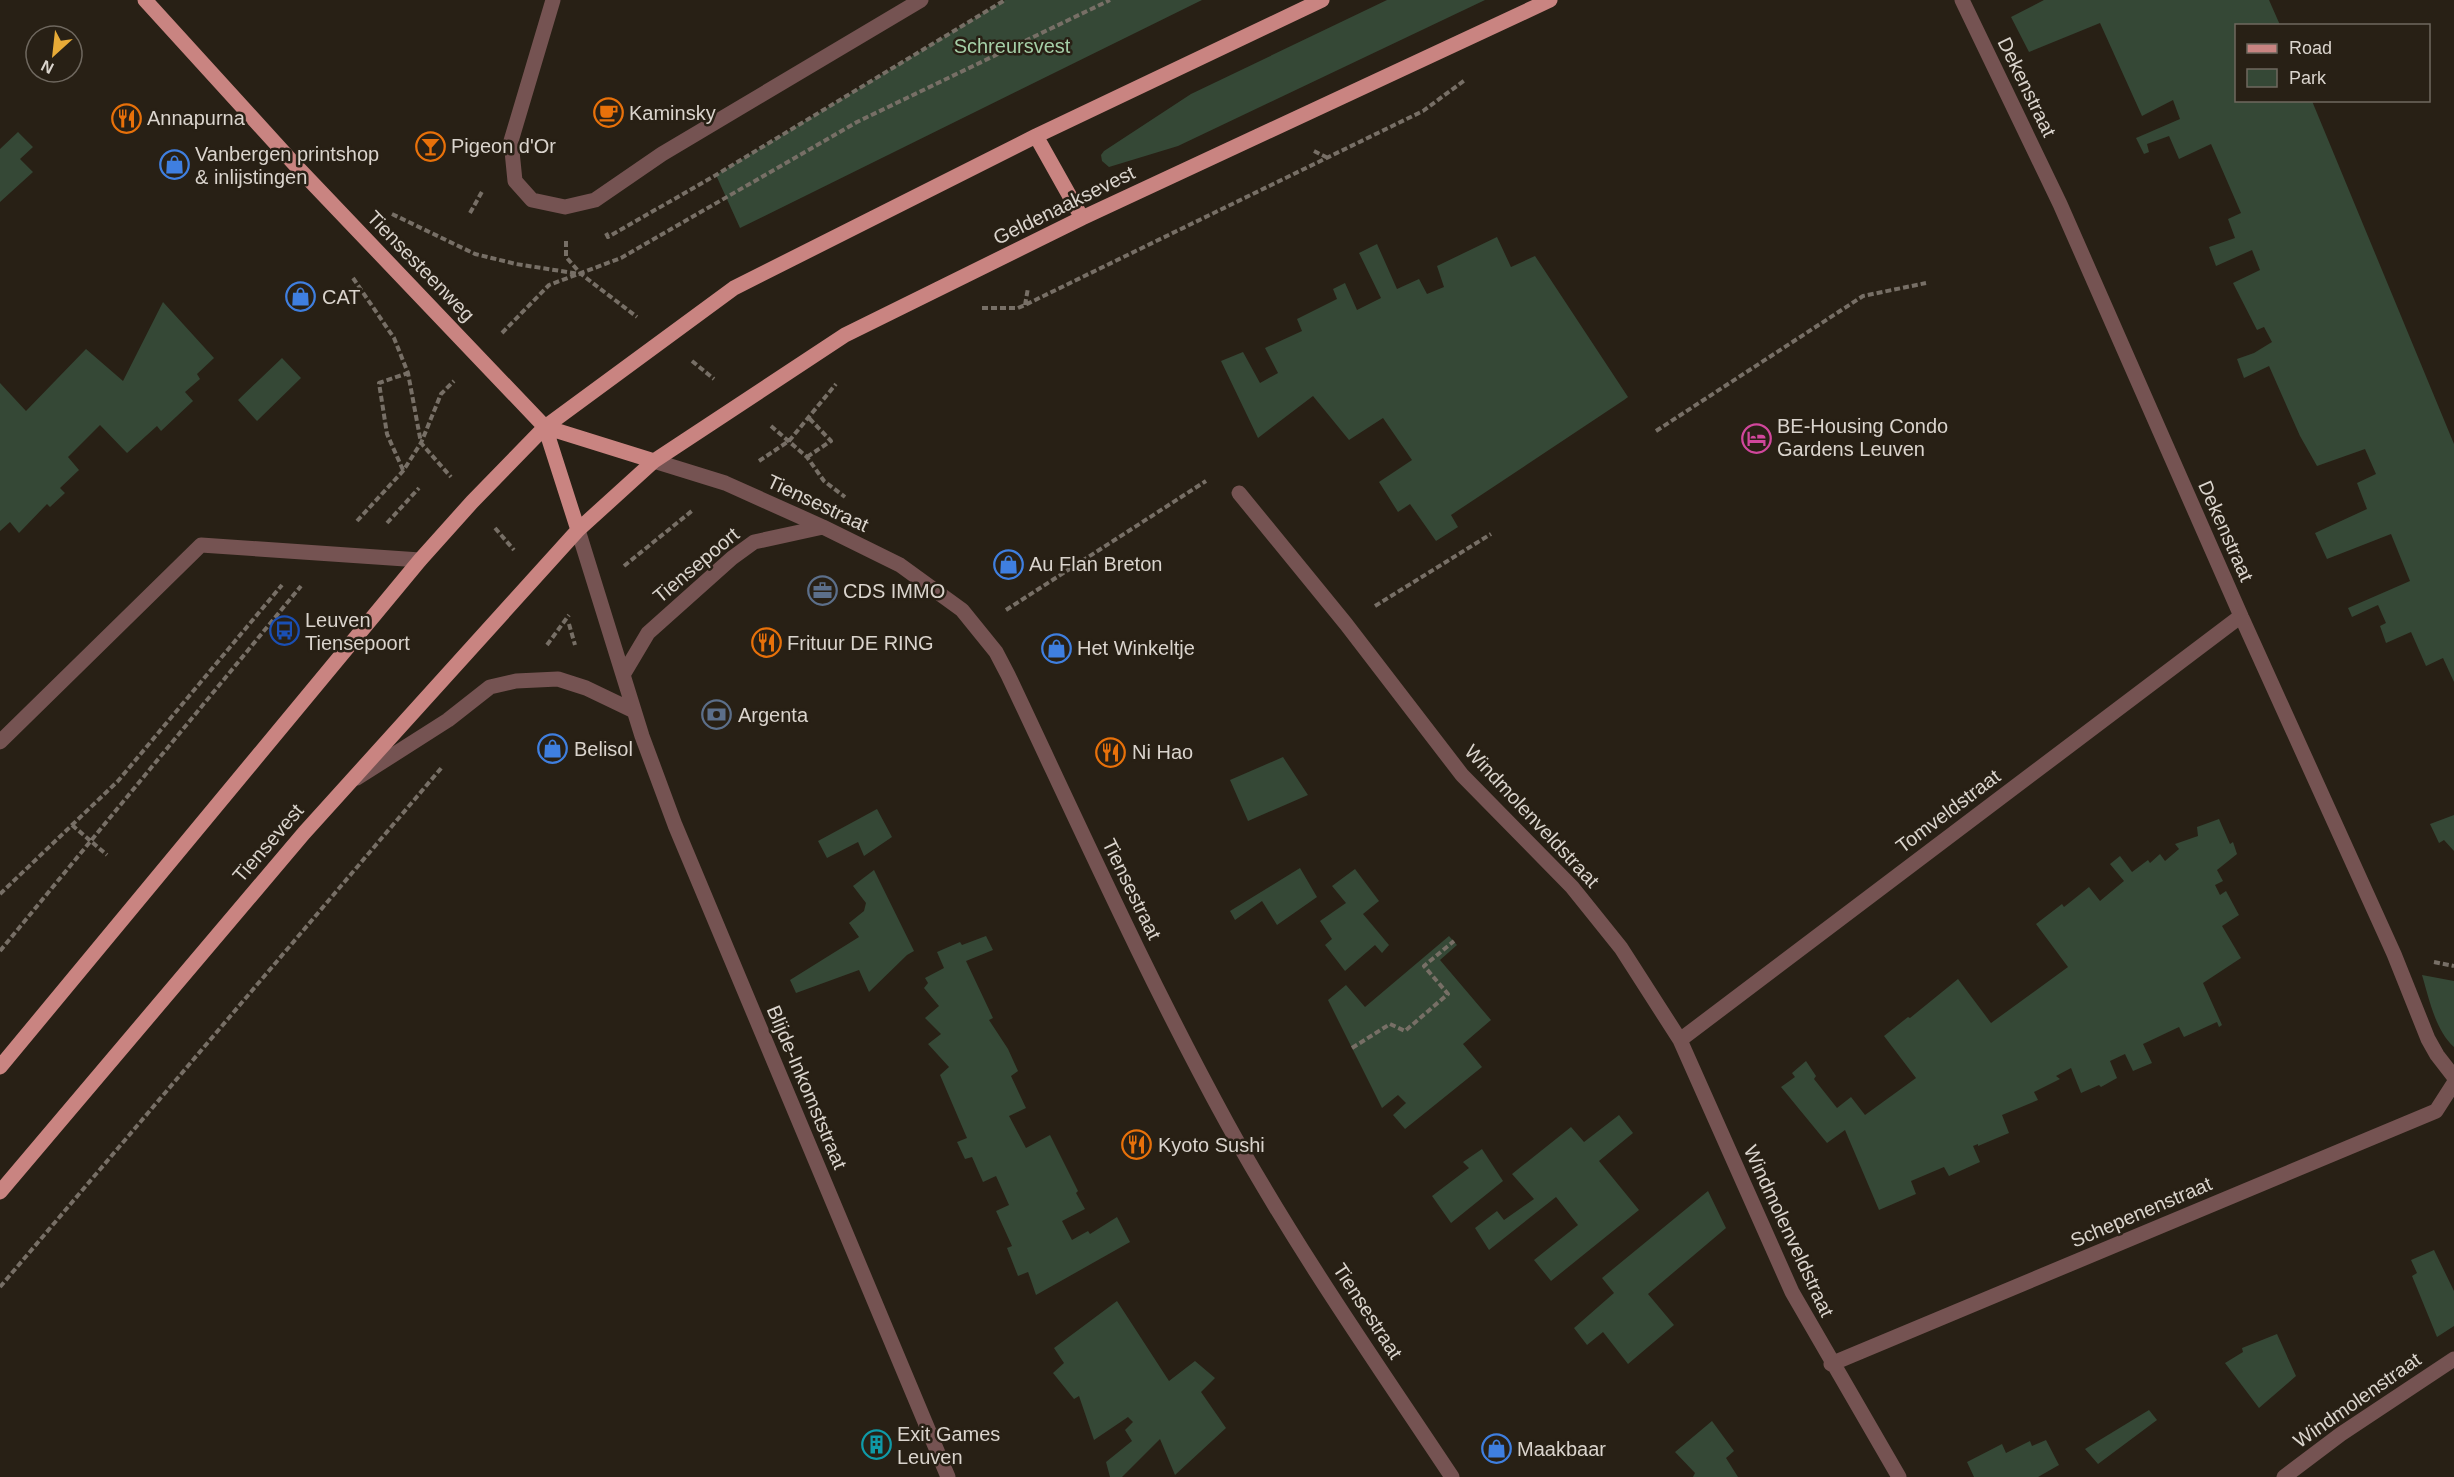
<svg xmlns="http://www.w3.org/2000/svg" width="2454" height="1477" font-family="Arial,sans-serif">
<style>
.green{fill:#354836}
.lines{fill:none;stroke-linecap:round;stroke-linejoin:round}
.path{stroke:#776f66;stroke-width:4;stroke-dasharray:6 3;stroke-linecap:butt}
.minor{stroke:#755352;stroke-width:15}
.major{stroke:#c98481;stroke-width:15}
.labels{text-anchor:middle;stroke-width:5;stroke-linejoin:round;paint-order:stroke}
.park-label{font-size:20px;fill:#a5cfa7;stroke:#282015}
.street-label{font-size:20px;fill:#dad4cd;stroke:#282015}
.poi-label{font-size:20px;fill:#dad4cd;stroke:#282015;text-anchor:start}
</style>
<rect width="100%" height="100%" fill="#282015"/>
<path class="green" d="M 1005,0 L 1202,0 L 740,228 L 716,175 Z
M 1387,0 L 1485,0 L 1178,146 L 1109,167 L 1102,161 L 1101,155 L 1104,151 L 1191,94 Z
M 2044,0 L 2269,0 L 2280,25 L 2236,26 L 2236,100 L 2312,101 L 2454,444 L 2454,682 L 2443,658 L 2426,666 L 2411,632 L 2386,643 L 2380,626 L 2386,623 L 2378,605 L 2352,617 L 2348,608 L 2410,581 L 2391,534 L 2327,559 L 2315,533 L 2367,509 L 2357,483 L 2376,474 L 2365,449 L 2317,466 L 2300,436 L 2269,366 L 2244,378 L 2237,359 L 2254,353 L 2272,342 L 2264,327 L 2257,330 L 2233,283 L 2260,270 L 2252,250 L 2216,266 L 2209,247 L 2235,238 L 2228,219 L 2241,213 L 2211,144 L 2179,159 L 2169,136 L 2147,144 L 2149,152 L 2144,154 L 2136,138 L 2180,119 L 2173,100 L 2142,116 L 2100,23 L 2029,52 L 2011,17 Z
M 18,132 L 33,147 L 20,159 L 33,172 L 0,202 L 0,149 Z
M 1497,237 L 1511,267 L 1535,256 L 1628,397 L 1624,400 L 1451,515 L 1458,527 L 1436,541 L 1410,504 L 1398,512 L 1379,482 L 1412,460 L 1383,418 L 1349,440 L 1313,396 L 1258,438 L 1221,361 L 1243,352 L 1260,383 L 1278,373 L 1265,348 L 1302,331 L 1297,319 L 1337,299 L 1333,289 L 1345,283 L 1357,310 L 1381,298 L 1359,253 L 1377,244 L 1397,289 L 1419,279 L 1427,294 L 1444,287 L 1437,266 Z
M 163,302 L 214,358 L 197,374 L 200,379 L 185,392 L 193,401 L 161,431 L 157,426 L 127,453 L 100,425 L 68,457 L 79,470 L 60,488 L 65,493 L 50,507 L 47,504 L 19,533 L 10,522 L 0,531 L 0,383 L 26,411 L 86,349 L 123,381 Z
M 282,358 L 301,378 L 257,421 L 238,400 Z
M 1283,757 L 1308,795 L 1248,821 L 1230,780 Z
M 877,809 L 892,837 L 864,856 L 858,842 L 827,858 L 818,841 Z
M 2454,815 L 2454,851 L 2444,840 L 2439,843 L 2430,824 Z
M 2219,819 L 2230,844 L 2233,842 L 2237,854 L 2217,870 L 2223,881 L 2215,885 L 2220,895 L 2226,891 L 2239,915 L 2222,926 L 2241,958 L 2203,983 L 2222,1025 L 2219,1027 L 2217,1022 L 2184,1037 L 2179,1027 L 2143,1044 L 2152,1063 L 2133,1071 L 2125,1054 L 2110,1061 L 2117,1078 L 2101,1087 L 2099,1085 L 2081,1093 L 2071,1068 L 2056,1076 L 2060,1079 L 2034,1092 L 2038,1100 L 2002,1115 L 2009,1133 L 1978,1146 L 1978,1144 L 1973,1146 L 1980,1162 L 1949,1176 L 1944,1167 L 1911,1181 L 1916,1194 L 1879,1210 L 1845,1130 L 1827,1143 L 1781,1087 L 1795,1077 L 1792,1073 L 1806,1061 L 1816,1076 L 1814,1079 L 1837,1108 L 1851,1097 L 1865,1115 L 1916,1078 L 1884,1036 L 1908,1017 L 1910,1018 L 1958,979 L 1991,1023 L 2068,967 L 2036,924 L 2062,904 L 2064,907 L 2089,887 L 2100,901 L 2124,881 L 2110,864 L 2120,856 L 2132,872 L 2148,860 L 2150,863 L 2160,854 L 2165,861 L 2179,849 L 2175,844 L 2198,836 L 2197,827 Z
M 1300,868 L 1317,897 L 1277,925 L 1262,901 L 1235,920 L 1230,911 Z
M 1355,869 L 1379,901 L 1363,914 L 1389,945 L 1382,953 L 1375,945 L 1345,971 L 1325,945 L 1332,939 L 1320,921 L 1346,903 L 1332,886 Z
M 874,870 L 914,951 L 907,955 L 869,992 L 859,970 L 796,993 L 790,980 L 859,937 L 849,923 L 864,911 L 866,903 L 853,886 Z
M 986,936 L 993,950 L 966,961 L 993,1018 L 989,1020 L 1008,1049 L 1018,1071 L 1011,1076 L 1026,1108 L 1009,1116 L 1026,1148 L 1050,1135 L 1078,1191 L 1076,1193 L 1085,1209 L 1062,1221 L 1072,1240 L 1088,1231 L 1090,1234 L 1117,1217 L 1130,1242 L 1036,1295 L 1028,1272 L 1018,1276 L 1007,1248 L 1012,1246 L 996,1211 L 1009,1205 L 996,1176 L 983,1182 L 972,1157 L 965,1159 L 957,1142 L 967,1138 L 940,1075 L 949,1067 L 928,1044 L 941,1034 L 925,1018 L 939,1006 L 924,988 L 928,983 L 925,978 L 944,968 L 937,952 L 960,942 L 962,945 Z
M 1449,936 L 1457,945 L 1440,960 L 1491,1020 L 1463,1044 L 1482,1067 L 1405,1129 L 1393,1115 L 1406,1103 L 1398,1095 L 1382,1108 L 1328,1000 L 1346,985 L 1365,1007 Z
M 2422,975 L 2454,981 L 2454,1047 C 2435,1030 2429,998 2422,975 Z
M 1619,1115 L 1633,1133 L 1599,1161 L 1639,1210 L 1551,1281 L 1534,1260 L 1578,1225 L 1556,1197 L 1489,1250 L 1475,1228 L 1497,1211 L 1504,1220 L 1534,1199 L 1512,1174 L 1571,1127 L 1584,1142 Z
M 1482,1149 L 1503,1181 L 1451,1223 L 1432,1196 L 1469,1168 L 1463,1162 Z
M 1708,1191 L 1726,1228 L 1648,1294 L 1674,1325 L 1628,1364 L 1603,1332 L 1587,1345 L 1574,1328 L 1614,1293 L 1602,1278 Z
M 2434,1250 L 2454,1291 L 2454,1326 L 2437,1337 L 2412,1276 L 2417,1273 L 2411,1260 Z
M 1117,1301 L 1169,1381 L 1195,1361 L 1215,1378 L 1201,1392 L 1226,1428 L 1175,1475 L 1160,1439 L 1122,1477 L 1110,1477 L 1106,1462 L 1132,1441 L 1125,1430 L 1133,1422 L 1128,1417 L 1094,1440 L 1079,1396 L 1074,1399 L 1053,1373 L 1064,1363 L 1054,1348 Z
M 2277,1334 L 2296,1376 L 2259,1408 L 2225,1363 L 2243,1352 L 2242,1348 Z
M 2149,1410 L 2157,1420 L 2098,1464 L 2085,1449 Z
M 1712,1421 L 1734,1451 L 1726,1458 L 1738,1477 L 1693,1477 L 1695,1473 L 1675,1452 Z
M 2046,1440 L 2059,1465 L 2038,1477 L 1974,1477 L 1967,1462 L 2002,1444 L 2006,1453 L 2030,1441 L 2032,1446 Z"/>
<g class="lines">
<path class="path" d="M 1314,151 L 1328,158
M 470,213 L 483,190
M 392,214 L 475,254 L 516,264 L 580,274
M 606,233 L 608,237 L 716,175 L 1005,0
M 566,241 L 566,257 L 581,274 L 637,317
M 353,278 L 394,338 L 408,373 L 421,443 L 451,477
M 1025,305 L 1028,288
M 982,308 L 1018,308 L 1025,305 L 1423,111 L 1465,80
M 502,333 L 549,285 L 621,258 L 857,122 L 1110,0
M 692,361 L 714,379
M 771,426 L 807,457 L 824,481 L 845,497
M 1656,431 L 1863,296 L 1926,283
M 807,457 L 831,441 L 808,417
M 759,461 L 789,441 L 836,384
M 403,470 L 387,434 L 379,383 L 408,373
M 357,521 L 403,471 L 421,443 L 441,394 L 454,381
M 387,523 L 419,488
M 495,528 L 514,550
M 624,566 L 693,510
M 1375,606 L 1491,534
M 1006,610 L 1206,481
M 569,624 L 575,645
M 547,645 L 569,615
M 72,825 L 107,855
M 0,894 L 118,781 L 282,585
M 0,951 L 301,586
M 2434,962 L 2454,966
M 1352,1048 L 1390,1024 L 1405,1031 L 1448,994 L 1424,966 L 1454,941
M 0,1287 L 443,766"/>
<path class="minor" d="M 553,0 L 511,141 L 515,181 L 532,200 L 565,207 L 595,200 L 662,154 L 921,0
M 1962,0 L 2060,204 L 2241,616 L 2394,954 L 2428,1039 L 2437,1055 L 2454,1077
M 654,461 L 725,483 L 823,527 L 900,565 L 962,610 L 996,652 L 1008,675 C 1079,825 1147,977 1227,1123 C 1294,1245 1375,1361 1452,1477
M 1239,493 L 1346,624 L 1462,775 L 1572,887 L 1621,948 L 1680,1040 L 1792,1292 L 1899,1477
M 578,530 L 642,736 L 675,825 L 948,1477
M 623,675 L 648,633 L 732,558 L 754,542 L 823,527
M 0,742 L 201,545 L 420,560
M 357,778 L 448,720 L 490,687 L 516,681 L 558,679 L 586,688 L 634,711
M 1680,1040 L 2241,616
M 1831,1364 L 2436,1111 L 2454,1083
M 2284,1477 L 2341,1434 L 2454,1359"/>
<path class="major" d="M 145,0 L 298,168 L 545,427 L 578,530
M 1036,136 L 1082,218
M 545,427 L 654,461
M 0,1067 L 420,560 L 472,502 L 545,427 L 734,288 L 1036,136 L 1322,0
M 0,1192 L 304,833 L 578,530 L 654,461 L 845,335 L 1082,218 L 1550,0"/>
</g>
<defs>
<symbol id="cafe-ring" viewBox="-11 -11 22 22"><circle r="9.5" fill="#282015" stroke="#e8710a" stroke-width="1.5"/><path d="M-5.5-4.5H6V0H3Q3 3.5 0 3.5H-2.5Q-5.5 3.5-5.5 0ZM3-3.2v2h1.7v-2ZM-6 4.5H4V6H-6Z" fill="#e8710a"/></symbol>
<symbol id="restaurant-ring" viewBox="-11 -11 22 22"><circle r="9.5" fill="#282015" stroke="#e8710a" stroke-width="1.5"/><path d="M-5-6h1v4h1v-4h1v4h1v-4h1v5L-1.5 .5V6h-2V.5L-5-1ZM5-6V6H3V1.5H1.5Q1.5-4 5-6Z" fill="#e8710a"/></symbol>
<symbol id="bar-ring" viewBox="-11 -11 22 22"><circle r="9.5" fill="#282015" stroke="#e8710a" stroke-width="1.5"/><path d="M-6-5H6L.8 .8V4.5H3.5V6h-7V4.5H-.8V.8Z" fill="#e8710a"/></symbol>
<symbol id="shop-ring" viewBox="-11 -11 22 22"><circle r="9.5" fill="#282015" stroke="#3f7fe0" stroke-width="1.5"/><path d="M-5-2.5h2.3a2.7 3.5 0 0 1 5.4 0H5L5.5 6h-11ZM-1.5-2.5h3a1.5 2.3 0 0 0-3 0Z" fill="#3f7fe0"/></symbol>
<symbol id="hotel-ring" viewBox="-11 -11 22 22"><circle r="9.5" fill="#282015" stroke="#d1479c" stroke-width="1.5"/><path d="M-6-4.5h1.5V1H6V5H4.5V3h-9V5H-6ZM-4 0a1.8 1.8 0 1 1 3.6 0ZM.5 0V-2.5h3Q6-2.5 6 0Z" fill="#d1479c"/></symbol>
<symbol id="office-ring" viewBox="-11 -11 22 22"><circle r="9.5" fill="#282015" stroke="#5c6f8a" stroke-width="1.5"/><path d="M-6-3h4V-5.5h4V-3h4V5H-6ZM-1-4.5V-3h2v-1.5ZM-6 0V1H6V0Z" fill="#5c6f8a"/></symbol>
<symbol id="bus-ring" viewBox="-11 -11 22 22"><circle r="9.5" fill="#282015" stroke="#1a4fb4" stroke-width="1.5"/><path d="M-5-6H5V4H4V6H2V4H-2V6H-4V4H-5ZM-3.5-4V0h7V-4ZM-3.5 1.2v1.5H-2V1.2ZM2 1.2v1.5H3.5V1.2Z" fill="#1a4fb4"/></symbol>
<symbol id="bank-ring" viewBox="-11 -11 22 22"><circle r="9.5" fill="#282015" stroke="#5c6f8a" stroke-width="1.5"/><path d="M-6-4H6V4H-6ZM0-2.3a2.3 2.3 0 1 0 0 4.6a2.3 2.3 0 1 0 0-4.6Z" fill="#5c6f8a"/></symbol>
<symbol id="building-ring" viewBox="-11 -11 22 22"><circle r="9.5" fill="#282015" stroke="#0f9aa8" stroke-width="1.5"/><path d="M-4-6H4V6H1V3H-1V6H-4ZM-2.5-4.3h1.7v1.8h-1.7ZM.8-4.3h1.7v1.8H.8ZM-2.5-1h1.7V.8h-1.7ZM.8-1h1.7V.8H.8Z" fill="#0f9aa8"/></symbol>
</defs>
<g fill-rule="evenodd">
<use href="#cafe-ring" x="592" y="96" width="33" height="33"/>
<use href="#restaurant-ring" x="110" y="102" width="33" height="33"/>
<use href="#bar-ring" x="414" y="130" width="33" height="33"/>
<use href="#shop-ring" x="158" y="148" width="33" height="33"/>
<use href="#shop-ring" x="284" y="280" width="33" height="33"/>
<use href="#hotel-ring" x="1740" y="422" width="33" height="33"/>
<use href="#shop-ring" x="992" y="548" width="33" height="33"/>
<use href="#office-ring" x="806" y="574" width="33" height="33"/>
<use href="#bus-ring" x="268" y="614" width="33" height="33"/>
<use href="#restaurant-ring" x="750" y="626" width="33" height="33"/>
<use href="#shop-ring" x="1040" y="632" width="33" height="33"/>
<use href="#bank-ring" x="700" y="698" width="33" height="33"/>
<use href="#shop-ring" x="536" y="732" width="33" height="33"/>
<use href="#restaurant-ring" x="1094" y="736" width="33" height="33"/>
<use href="#restaurant-ring" x="1120" y="1128" width="33" height="33"/>
<use href="#building-ring" x="860" y="1428" width="33" height="33"/>
<use href="#shop-ring" x="1480" y="1432" width="33" height="33"/>
</g>
<g class="labels">
<g class="park-label">
<text x="1012" y="53">Schreursvest</text>
</g>
<g class="street-label">
<text transform="translate(2027 87) rotate(64)" y="7">Dekenstraat</text>
<text transform="translate(1064 205) rotate(-26)" y="7">Geldenaaksevest</text>
<text transform="translate(421 266) rotate(46)" y="7">Tiensesteenweg</text>
<text transform="translate(818 503) rotate(25)" y="7">Tiensestraat</text>
<text transform="translate(2226 531) rotate(66)" y="7">Dekenstraat</text>
<text transform="translate(696 565) rotate(-40)" y="7">Tiensepoort</text>
<text transform="translate(1948 811) rotate(-37)" y="7">Tomveldstraat</text>
<text transform="translate(1532 816) rotate(47)" y="7">Windmolenveldstraat</text>
<text transform="translate(268 843) rotate(-49)" y="7">Tiensevest</text>
<text transform="translate(1132 889) rotate(64)" y="7">Tiensestraat</text>
<text transform="translate(807 1087) rotate(67)" y="7">Blijde-Inkomststraat</text>
<text transform="translate(2141 1212) rotate(-23)" y="7">Schepenenstraat</text>
<text transform="translate(1789 1231) rotate(65)" y="7">Windmolenveldstraat</text>
<text transform="translate(1368 1311) rotate(57)" y="7">Tiensestraat</text>
<text transform="translate(2357 1400) rotate(-35)" y="7">Windmolenstraat</text>
</g>
<g class="poi-label">
<text x="629" y="120">Kaminsky</text>
<text x="147" y="125">Annapurna</text>
<text x="451" y="153">Pigeon d'Or</text>
<text x="195" y="161">Vanbergen printshop<tspan x="195" dy="23">&amp; inlijstingen</tspan></text>
<text x="322" y="304">CAT</text>
<text x="1777" y="433">BE-Housing Condo<tspan x="1777" dy="23">Gardens Leuven</tspan></text>
<text x="1029" y="571">Au Flan Breton</text>
<text x="843" y="598">CDS IMMO</text>
<text x="305" y="627">Leuven<tspan x="305" dy="23">Tiensepoort</tspan></text>
<text x="787" y="650">Frituur DE RING</text>
<text x="1077" y="655">Het Winkeltje</text>
<text x="738" y="722">Argenta</text>
<text x="574" y="756">Belisol</text>
<text x="1132" y="759">Ni Hao</text>
<text x="1158" y="1152">Kyoto Sushi</text>
<text x="897" y="1441">Exit Games<tspan x="897" dy="23">Leuven</tspan></text>
<text x="1517" y="1456">Maakbaar</text>
</g>
</g>
<rect x="2235" y="24" width="195" height="78" fill="#282015" stroke="#6f685f" stroke-width="1.5"/>
<rect x="2247" y="44" width="30" height="9" fill="#c98481" stroke="#6f685f" stroke-width="1.5"/>
<text x="2289" y="54" font-size="18" fill="#dad4cd">Road</text>
<rect x="2247" y="69" width="30" height="18" fill="#354836" stroke="#6f685f" stroke-width="1.5"/>
<text x="2289" y="84" font-size="18" fill="#dad4cd">Park</text>
<g transform="translate(54 54) rotate(207)"><circle r="28" fill="#282015" stroke="#6f685f" stroke-width="1.5"/>
<path d="M0-4.5L10 22L0 15L-10 22Z" fill="#e8ab37"/>
<text y="-9" font-size="16" font-weight="bold" text-anchor="middle" fill="#dad4cd">N</text>
</g>
</svg>
